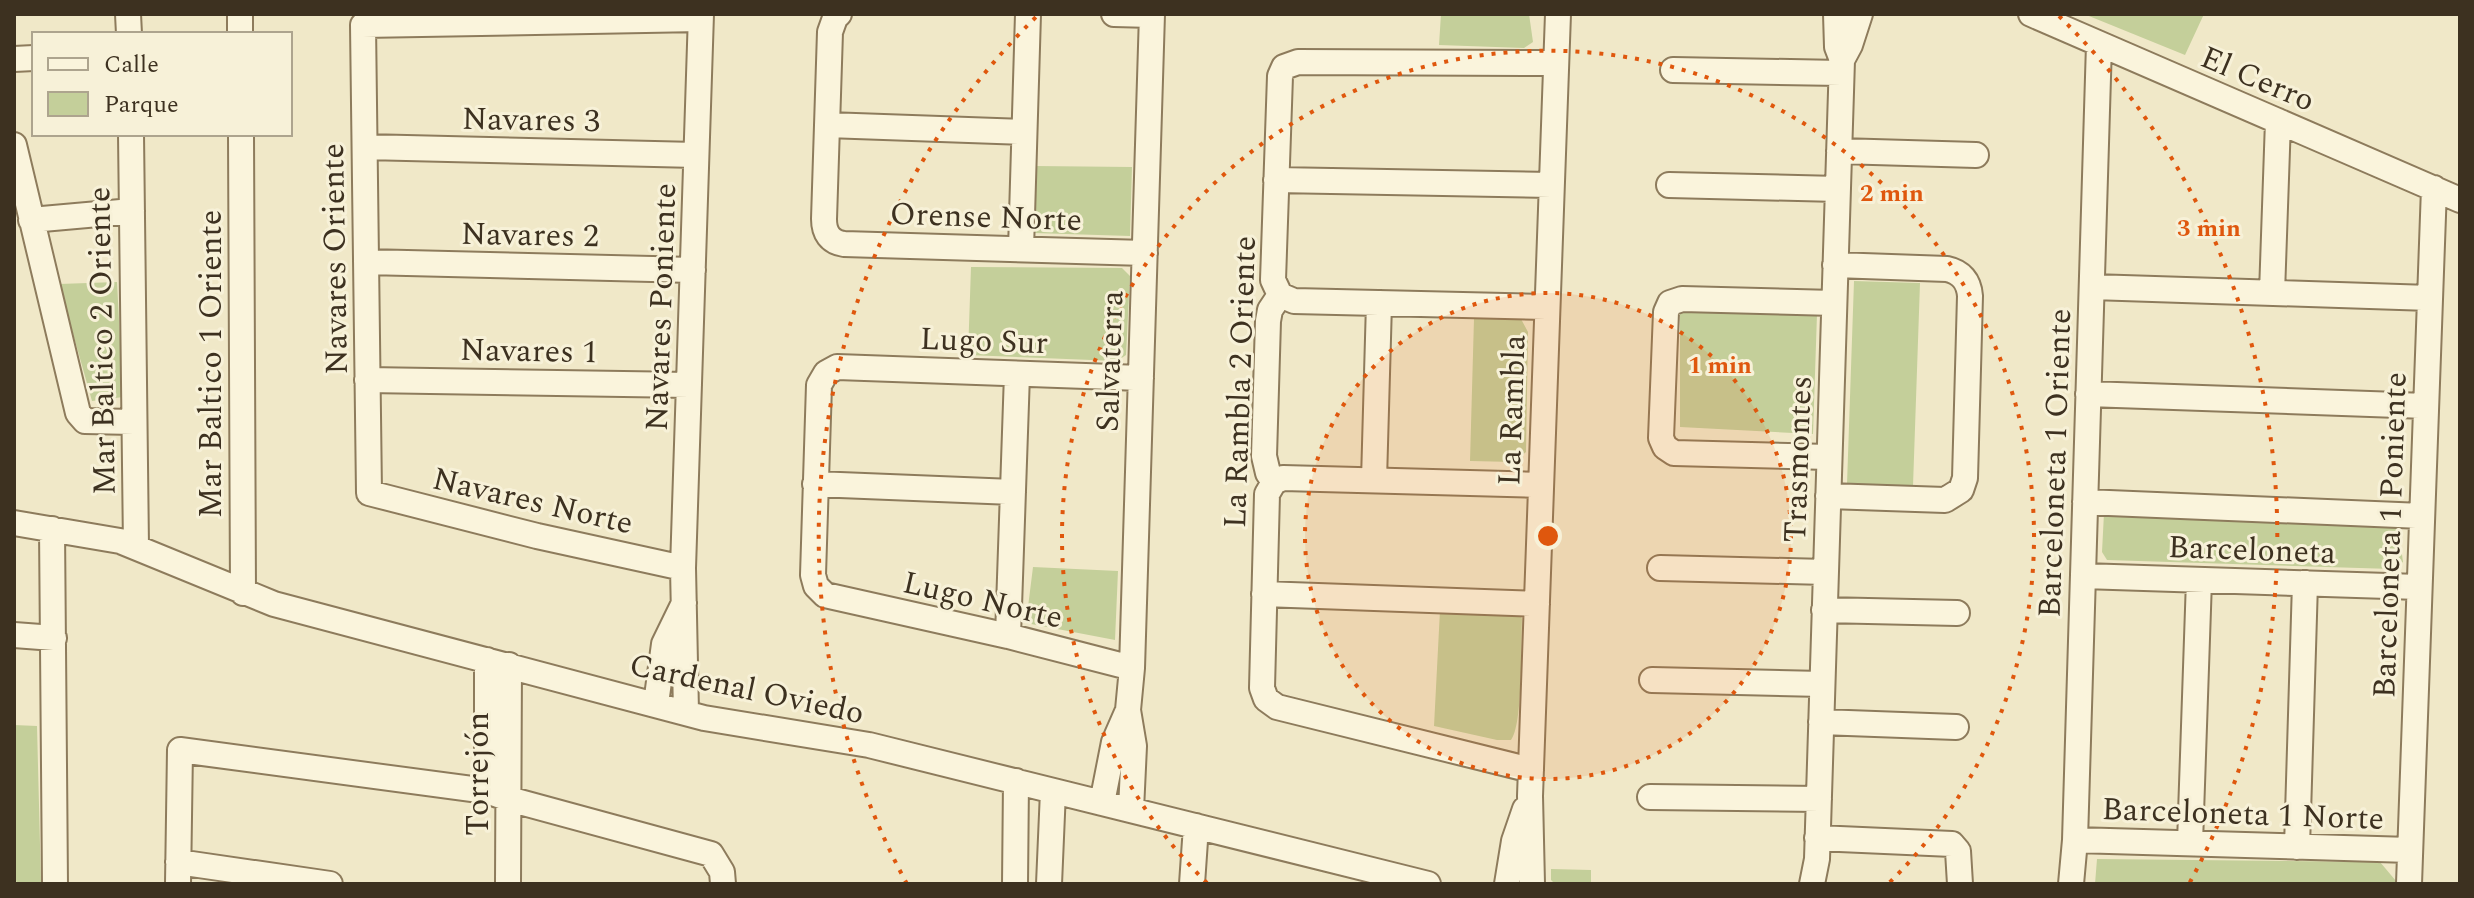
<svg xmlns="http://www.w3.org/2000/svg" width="2474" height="898" font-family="Spectral,serif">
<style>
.green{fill:#c4cf9a}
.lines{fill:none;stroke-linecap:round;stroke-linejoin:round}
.minor-casing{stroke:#8d7b5c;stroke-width:28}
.minor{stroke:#faf4dc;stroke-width:24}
.ring{fill:none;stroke:#df570d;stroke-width:4;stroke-dasharray:4 8}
.labels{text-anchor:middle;stroke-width:6;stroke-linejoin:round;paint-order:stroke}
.street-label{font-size:32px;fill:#3d3120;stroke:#f7f1d8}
.centre{fill:#df570d;stroke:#f7f1d8;stroke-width:4}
.ring-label{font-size:24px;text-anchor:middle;font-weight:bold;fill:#df570d;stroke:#f7f1d8;stroke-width:6;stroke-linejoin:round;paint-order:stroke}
</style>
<rect width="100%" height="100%" fill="#f0e8c8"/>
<path class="green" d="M 1441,14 L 1529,14 L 1533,42 L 1524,48 L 1439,45 Z
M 2084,14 L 2204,14 L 2185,55 Z
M 1035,166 L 1132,167 L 1130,236 L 1034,233 Z
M 971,267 L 1122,268 L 1130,276 L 1126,355 L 1117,361 L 968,355 Z
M 1854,281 L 1920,283 L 1913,486 L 1847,484 Z
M 117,282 L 123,397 L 92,401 L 59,284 Z
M 1680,310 L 1817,314 L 1813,434 L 1680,427 Z
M 1474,318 L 1521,319 L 1528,332 L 1526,452 L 1514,462 L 1470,461 Z
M 2104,513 L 2398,525 L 2403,562 L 2392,569 L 2107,560 L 2102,552 Z
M 1033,567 L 1118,571 L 1115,640 L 1026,623 Z
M 1440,610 L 1520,613 L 1522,619 C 1521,642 1523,726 1511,740 L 1497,740 L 1434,726 Z
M 14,725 L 37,726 L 41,884 L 17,884 L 14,873 Z
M 2097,859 L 2380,862 L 2396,881 L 2395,884 L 2095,884 Z
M 1551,869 L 1591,870 L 1591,884 L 1555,884 L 1551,880 Z"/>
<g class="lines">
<defs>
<path id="minor" d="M 128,14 L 129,34
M 240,14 L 240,34
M 839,14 L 835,18 L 830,32 L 824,219 C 824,233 830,242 844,244 L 1145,253
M 1114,14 L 1152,15
M 2031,14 L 2460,200
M 14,59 L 34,58
M 1842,60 L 1850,45 L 1860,14
M 1673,70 L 1841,73
M 827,125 L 1024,132
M 131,134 L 136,547
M 241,134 L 243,593
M 14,145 L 78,413 L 85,421 L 134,422
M 365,147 L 696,155
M 1839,151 L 1976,155
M 1276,180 L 1551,185
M 1669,185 L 1838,189
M 31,220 L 132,211
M 1021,249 L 1028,14
M 366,262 L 693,270
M 2092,287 L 2430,298
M 2272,293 L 2278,121
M 1280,295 L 1273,280 L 1280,76 L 1284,67 L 1298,62 L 1555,63
M 1280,295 L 1294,301 L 1546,307
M 367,380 L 689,385
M 2088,394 L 2426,406
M 1829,457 L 1674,453 L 1665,447 L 1661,438 L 1666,312 L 1670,303 L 1682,299 L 1834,303
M 1374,480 L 1379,303
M 1274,482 L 1267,494 L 1262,688 L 1266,699 L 1277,707 L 1531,770
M 1274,482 L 1283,478 L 1541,485
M 1274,482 L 1268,473 L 1264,456 L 1268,321 L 1270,310 L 1280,295
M 815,484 L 1013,492
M 1828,496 L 1945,500 L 1961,490 L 1965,478 L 1970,296 C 1969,281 1961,272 1947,269 L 1835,265
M 2085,502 L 2422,516
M 14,523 L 120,541 L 274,604 L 704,718 L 869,745 L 1428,884
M 52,529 L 55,884
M 683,568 L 537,536 L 369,493 L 363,25 L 700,19
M 1660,568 L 1826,572
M 2083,576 L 2419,587
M 1264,594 L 1537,604
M 1824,610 L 1957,613
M 14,635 L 54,638
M 1008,636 L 1017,374
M 1132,668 L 1008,636 L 825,595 L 816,586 L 813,575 L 819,385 L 826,373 L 837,367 L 1141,378
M 1652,680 L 1822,684
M 656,704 L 664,644 L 684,603
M 686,712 L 683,568 L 701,14
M 1821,722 L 1956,727
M 487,791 L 487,660
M 1650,797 L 1819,799
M 1102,803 L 1114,742 L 1128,710
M 1131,810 L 1134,746 L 1128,710 L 1132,668 L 1152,14
M 1817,838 L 1952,844 L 1958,851 L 1960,884
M 2075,840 L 2410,850
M 2190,843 L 2199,580
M 2297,847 L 2305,583
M 178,862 L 330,884
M 178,884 L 180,750 L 487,791 L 509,799 L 711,854 L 722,872 L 723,884
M 508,884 L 509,665
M 1015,884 L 1016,781
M 1049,884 L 1053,791
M 1192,884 L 1196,826
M 1507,884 L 1514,841 L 1525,809
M 1532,884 L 1530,796 L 1558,14
M 1812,884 L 1817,859 L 1842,60 L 1837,47 L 1836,14
M 2071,884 L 2075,840 L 2099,44
M 2409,884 L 2434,188"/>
</defs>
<use href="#minor" class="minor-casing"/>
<use href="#minor" class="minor"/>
</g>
<circle cx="1548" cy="536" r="243" fill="#df570d" fill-opacity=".12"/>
<g class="ring">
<circle cx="1548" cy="536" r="243"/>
<path d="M1207 883A486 486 0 1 1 1889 883"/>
<path d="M907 884A729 729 0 0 1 1037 16M2059 16A729 729 0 0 1 2189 884"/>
</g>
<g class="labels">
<g class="street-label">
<text transform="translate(2258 78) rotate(23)" y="11">El Cerro</text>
<text transform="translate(531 119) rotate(1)" y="11">Navares 3</text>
<text transform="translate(986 216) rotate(2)" y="11">Orense Norte</text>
<text transform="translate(530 234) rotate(1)" y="11">Navares 2</text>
<text transform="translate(334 259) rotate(-91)" y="11">Navares Oriente</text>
<text transform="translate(660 307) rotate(-88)" y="11">Navares Poniente</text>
<text transform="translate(984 340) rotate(2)" y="11">Lugo Sur</text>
<text transform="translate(101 341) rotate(-91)" y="11">Mar Baltico 2 Oriente</text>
<text transform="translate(529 350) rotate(1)" y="11">Navares 1</text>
<text transform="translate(1109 361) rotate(-88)" y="11">Salvaterra</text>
<text transform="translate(210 364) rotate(-90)" y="11">Mar Baltico 1 Oriente</text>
<text transform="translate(1239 382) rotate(-88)" y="11">La Rambla 2 Oriente</text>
<text transform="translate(1511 410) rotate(-88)" y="11">La Rambla</text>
<text transform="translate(1797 459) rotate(-88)" y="11">Trasmontes</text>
<text transform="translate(2054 463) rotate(-88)" y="11">Barceloneta 1 Oriente</text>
<text transform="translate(533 500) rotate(13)" y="11">Navares Norte</text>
<text transform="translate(2389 535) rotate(-88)" y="11">Barceloneta 1 Poniente</text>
<text transform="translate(2252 549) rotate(2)" y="11">Barceloneta</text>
<text transform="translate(983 599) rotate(13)" y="11">Lugo Norte</text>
<text transform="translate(747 688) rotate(12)" y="11">Cardenal Oviedo</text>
<text transform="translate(477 774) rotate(-90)" y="11">Torrejón</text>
<text transform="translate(2243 813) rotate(2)" y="11">Barceloneta 1 Norte</text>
</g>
</g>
<circle cx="1548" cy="536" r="12" class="centre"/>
<g class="ring-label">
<text x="1892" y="201">2 min</text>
<text x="2209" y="236">3 min</text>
<text x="1720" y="373">1 min</text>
</g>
<rect width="2474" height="898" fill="none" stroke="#3d3120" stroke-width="32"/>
<rect x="32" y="32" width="260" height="104" fill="#f7f1d8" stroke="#ada48e" stroke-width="2"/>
<rect x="48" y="58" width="40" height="12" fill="#faf4dc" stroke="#ada48e" stroke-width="2"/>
<text x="104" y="72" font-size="24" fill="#3d3120">Calle</text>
<rect x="48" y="92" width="40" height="24" fill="#c4cf9a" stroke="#ada48e" stroke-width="2"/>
<text x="104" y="112" font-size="24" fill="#3d3120">Parque</text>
</svg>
